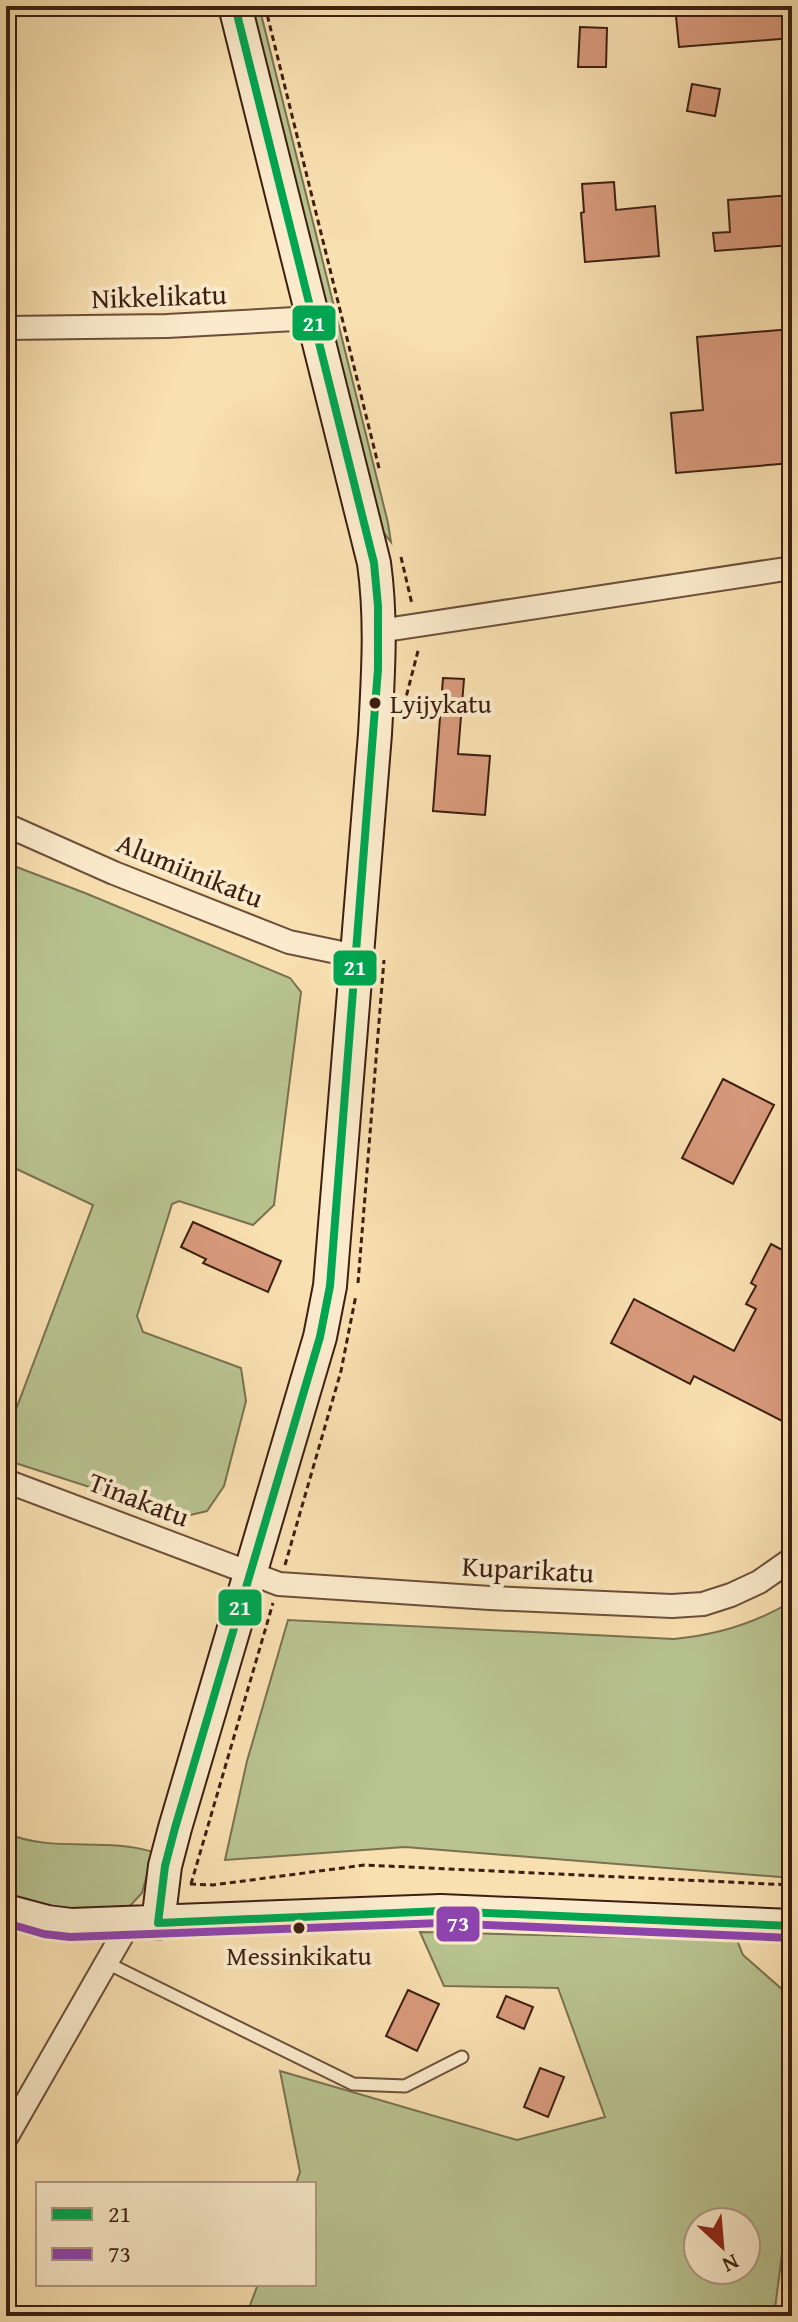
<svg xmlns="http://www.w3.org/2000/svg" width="798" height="2322" font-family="'Gentium Book Plus',serif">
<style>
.green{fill:#b8c390;stroke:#7a7151;stroke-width:2;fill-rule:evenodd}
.building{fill:#d89a7c;stroke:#3d1f12;stroke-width:2}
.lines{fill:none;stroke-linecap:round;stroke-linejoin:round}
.lane-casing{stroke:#6c4f3a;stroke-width:15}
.street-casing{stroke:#6c4f3a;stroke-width:26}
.secondary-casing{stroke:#3d1f12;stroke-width:36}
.path{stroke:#3d1f12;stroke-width:3;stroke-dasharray:6 4;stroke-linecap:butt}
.lane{stroke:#fbebcc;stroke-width:11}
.street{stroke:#fbebcc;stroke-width:22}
.secondary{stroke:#fbebcc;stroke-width:32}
.bus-1-casing{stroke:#fbebcc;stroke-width:14}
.bus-2-casing{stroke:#fbebcc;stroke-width:14}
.bus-1{stroke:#00a651;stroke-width:8}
.bus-2{stroke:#8e44ad;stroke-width:8}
.bus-dot{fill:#3d1f12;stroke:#fbebcc;stroke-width:3}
.labels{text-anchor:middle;stroke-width:8;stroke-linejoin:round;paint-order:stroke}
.bus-label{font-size:26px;fill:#3d1f12;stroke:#fbebcc;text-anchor:start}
.street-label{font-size:28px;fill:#3d1f12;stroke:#fbebcc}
.line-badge{stroke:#fbebcc;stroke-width:3}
.badge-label{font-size:22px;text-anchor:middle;font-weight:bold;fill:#fff}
</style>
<rect width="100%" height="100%" fill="#f9e0b1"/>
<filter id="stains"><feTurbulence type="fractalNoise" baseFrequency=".0025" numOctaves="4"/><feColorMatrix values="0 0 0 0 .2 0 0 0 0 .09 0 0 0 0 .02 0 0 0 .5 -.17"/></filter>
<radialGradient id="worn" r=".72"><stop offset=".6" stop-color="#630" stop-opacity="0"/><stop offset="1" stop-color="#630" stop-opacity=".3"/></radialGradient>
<path class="green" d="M 247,6 L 259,6 L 388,523 L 391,542 L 378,526 Z
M 6,863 L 85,893 L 290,978 L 301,992 L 274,1205 L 253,1225 L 179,1201 L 172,1204 L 137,1316 L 143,1332 L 241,1368 L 246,1401 L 224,1486 L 207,1511 L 182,1517 L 6,1460 L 6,1436 L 93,1205 L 6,1164 Z
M 792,1601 L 792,1878 L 405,1847 L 225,1860 L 247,1761 L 288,1620 L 674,1639 C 717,1635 755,1624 792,1601 Z
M 6,1833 C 51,1853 106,1837 153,1852 L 142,1893 L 129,1907 L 112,1914 L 6,1902 Z
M 420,1932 L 737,1940 L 743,1955 L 792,1998 L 792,2177 L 774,2316 L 246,2316 L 258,2284 L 314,2284 L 314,2184 L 296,2184 L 300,2172 L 280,2071 L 517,2140 L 605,2117 L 558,1988 L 444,1986 ZM 746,2222 L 746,2270 L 698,2270 L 698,2222 Z"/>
<path class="building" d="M 675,6 L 792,6 L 792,38 L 679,47 Z
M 580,27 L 607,28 L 606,67 L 578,67 Z
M 692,84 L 720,89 L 715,116 L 687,111 Z
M 614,182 L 616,210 L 655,206 L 659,256 L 585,262 L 581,213 L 584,212 L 582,184 Z
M 792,195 L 792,245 L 715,251 L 713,233 L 730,232 L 728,200 Z
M 792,329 L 792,463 L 676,473 L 671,413 L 703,410 L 697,337 Z
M 443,678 L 464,679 L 458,754 L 490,756 L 485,815 L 433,811 Z
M 723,1079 L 774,1105 L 733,1184 L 682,1158 Z
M 193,1222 L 281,1261 L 268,1292 L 203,1263 L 206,1259 L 181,1247 Z
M 771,1244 L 792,1255 L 792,1426 L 694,1376 L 690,1384 L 611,1343 L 634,1299 L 734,1351 L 756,1309 L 746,1304 L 756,1286 L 751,1283 Z
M 408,1990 L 439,2004 L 417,2051 L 386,2036 Z
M 506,1996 L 533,2007 L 524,2029 L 497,2017 Z
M 540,2068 L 564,2077 L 548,2117 L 524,2107 Z"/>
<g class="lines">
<defs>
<path id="lane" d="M 107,1963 L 353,2084 L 405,2086 L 462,2057"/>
<path id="street" d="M 6,328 L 167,326 L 314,318
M 379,631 L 792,568
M 6,825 L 114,873 L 289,942 L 356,956
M 6,1481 L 279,1584 L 490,1598 L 672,1606 L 703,1604 L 731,1595 L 759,1582 L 792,1559
M 6,2138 L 128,1925"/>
<path id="secondary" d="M 6,1911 L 47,1922 L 71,1925 L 441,1911 L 792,1926
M 158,1923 L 165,1866 L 175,1828 L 320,1337 L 330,1286 L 375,734 C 378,676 382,620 374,563 L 235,6"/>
</defs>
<use href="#lane" class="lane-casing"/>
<use href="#street" class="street-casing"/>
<use href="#secondary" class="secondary-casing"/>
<path class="path" d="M 265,6 L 380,472
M 401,557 L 412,604
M 404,705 L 419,647
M 358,1283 L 384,960
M 285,1565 L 341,1371 L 356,1295
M 190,1884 L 213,1885 L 365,1865 L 792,1885
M 191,1884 L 273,1603"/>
<use href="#lane" class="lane"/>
<use href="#street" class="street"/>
<use href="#secondary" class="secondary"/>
<defs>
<path id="bus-1" d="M 158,1923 L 165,1866 L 175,1828 L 320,1337 L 330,1286 L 378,669 L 378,606 L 374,563 L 235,6
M 158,1923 L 441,1911 L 792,1926"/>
<path id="bus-2" d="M 6,1923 L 44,1934 L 70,1937 L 441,1923 L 791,1938"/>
</defs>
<use href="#bus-1" class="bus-1-casing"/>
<use href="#bus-2" class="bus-2-casing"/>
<use href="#bus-1" class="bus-1"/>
<use href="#bus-2" class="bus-2"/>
</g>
<g class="bus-dot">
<circle cx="375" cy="703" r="7"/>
<circle cx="299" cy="1928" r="7"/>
</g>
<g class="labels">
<g class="bus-label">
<text x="390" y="713">Lyijykatu</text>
<text x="299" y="1965" text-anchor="middle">Messinkikatu</text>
</g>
<g class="street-label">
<text transform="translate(159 296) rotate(-2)" y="10">Nikkelikatu</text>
<text transform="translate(190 870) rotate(22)" y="10">Alumiinikatu</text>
<text transform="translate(139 1499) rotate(21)" y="10">Tinakatu</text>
<text transform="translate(528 1569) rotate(3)" y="10">Kuparikatu</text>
</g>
</g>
<g class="line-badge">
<rect x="291" y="304" width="46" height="38" rx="8" fill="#00a651"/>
<rect x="332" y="949" width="46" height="38" rx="8" fill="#00a651"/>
<rect x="217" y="1588" width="46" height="39" rx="8" fill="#00a651"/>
<rect x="435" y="1905" width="46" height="38" rx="8" fill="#8e44ad"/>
</g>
<g class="badge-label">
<text x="314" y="331">21</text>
<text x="355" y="975">21</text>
<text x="240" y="1615">21</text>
<text x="458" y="1931">73</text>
</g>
<rect width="798" height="2322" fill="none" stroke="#f9e0b1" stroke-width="32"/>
<rect x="8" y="8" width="782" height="2306" fill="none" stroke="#3d1f12" stroke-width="4"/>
<rect x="16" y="16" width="766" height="2290" fill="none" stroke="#3d1f12" stroke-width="2"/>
<rect x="36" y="2182" width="280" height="104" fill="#fbebcc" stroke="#af9982" stroke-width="2"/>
<rect x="52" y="2208" width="40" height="12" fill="#00a651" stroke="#af9982" stroke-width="2"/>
<text x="108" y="2222" font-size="24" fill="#3d1f12">21</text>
<rect x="52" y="2248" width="40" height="12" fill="#8e44ad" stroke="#af9982" stroke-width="2"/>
<text x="108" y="2262" font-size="24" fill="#3d1f12">73</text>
<g transform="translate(722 2246) rotate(154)"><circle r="38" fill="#fbebcc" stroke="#af9982" stroke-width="2"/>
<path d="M0-6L14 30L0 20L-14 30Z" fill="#8f2418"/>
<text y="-12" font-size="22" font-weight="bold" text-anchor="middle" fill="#3d1f12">N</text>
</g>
<rect width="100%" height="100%" filter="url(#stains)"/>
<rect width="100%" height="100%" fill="url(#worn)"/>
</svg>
